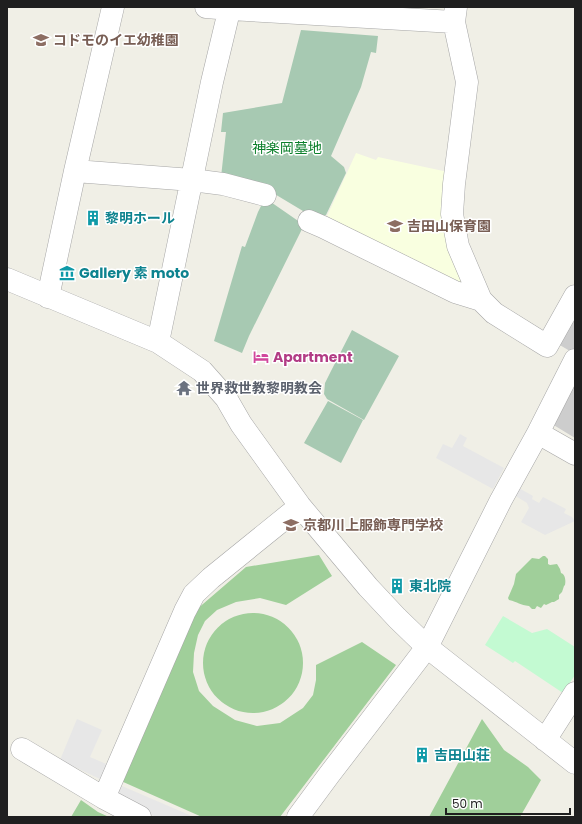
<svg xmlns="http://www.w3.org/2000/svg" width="582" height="824" font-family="Poppins,'Noto Sans JP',sans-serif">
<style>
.education{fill:#f9ffe0}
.religious{fill:#cdcdcd}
.forest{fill:#a0cf9a}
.cemetery{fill:#a7c9b2}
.park{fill:#c3fad2}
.parking{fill:#e7e7e7}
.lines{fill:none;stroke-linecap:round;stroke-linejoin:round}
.minor-casing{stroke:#a6a6a6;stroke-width:23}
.minor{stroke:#fff;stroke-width:22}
.labels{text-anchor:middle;stroke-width:3;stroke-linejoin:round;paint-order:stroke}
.education-label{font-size:14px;font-weight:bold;fill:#785e54;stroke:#fff;text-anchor:start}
.park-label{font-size:14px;fill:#0b7f2b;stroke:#fff}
.culture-label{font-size:14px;font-weight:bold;fill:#0d838f;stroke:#fff;text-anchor:start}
.hotel-label{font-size:14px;font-weight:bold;fill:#b23c85;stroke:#fff;text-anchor:start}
.worship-label{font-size:14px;font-weight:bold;fill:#5b616d;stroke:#fff;text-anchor:start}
</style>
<rect width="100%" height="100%" fill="#f0efe6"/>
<path class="education" d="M 356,153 L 376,160 L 378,157 L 448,172 L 464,280 L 458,286 L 327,216 Z"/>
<path class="religious" d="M 575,305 L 575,354 L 553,341 Z
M 575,382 L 575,438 L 552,424 Z"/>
<path class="forest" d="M 319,555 L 332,576 L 286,605 L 260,598 L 236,602 L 217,610 L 205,621 L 198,635 L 194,653 L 193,672 L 199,691 L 213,706 L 235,720 L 257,726 L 280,723 L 303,708 L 313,695 L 316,680 L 316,665 L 362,642 L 396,665 L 280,817 L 202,817 L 121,781 L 196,610 L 246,567 Z
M 543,556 L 545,556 L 548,559 L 548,564 L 550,565 L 557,564 L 560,569 L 561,573 C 565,574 566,580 565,585 L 564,586 L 562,592 L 559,595 L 559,599 L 554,602 L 552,602 L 546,605 L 544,604 L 541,608 L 537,606 L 535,609 L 532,609 L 529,606 C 520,605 518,602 509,600 L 508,598 L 514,584 L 516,574 L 532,558 L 539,559 Z
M203 663a50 50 0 1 1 100 0a50 50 0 1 1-100 0Z
M 482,719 L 504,750 L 528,767 L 541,780 L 520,817 L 429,817 Z
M 81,800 L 98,812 L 109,817 L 71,817 Z"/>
<path class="cemetery" d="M 301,30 L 378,36 L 376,53 L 371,52 L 361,87 L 331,156 L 344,167 L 346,173 L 326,215 L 322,216 L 318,220 L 268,190 L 221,177 L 226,132 L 221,132 L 223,113 L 282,103 Z
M 265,198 L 304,225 L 249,336 L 242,353 L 214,341 L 242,246 L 245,247 L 258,212 Z
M 352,330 L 399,356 L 364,420 L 327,399 L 324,394 L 325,383 L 331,371 Z
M 328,401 L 363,420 L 341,463 L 304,443 Z"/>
<path class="park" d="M 503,616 L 532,633 L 547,629 L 575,647 L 575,675 L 563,693 L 515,661 L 513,663 L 485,645 Z"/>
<path class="parking" d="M 460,434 L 467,438 L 463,446 L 504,468 L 493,489 L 436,458 L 443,444 L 452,448 Z
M 517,487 L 533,496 L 532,499 L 539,503 L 543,497 L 566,509 L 564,513 L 572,517 L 575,521 L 545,535 L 521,522 L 529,508 L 527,503 L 514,495 Z
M 77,719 L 102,730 L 90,757 L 111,766 L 104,781 L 60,760 Z
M 122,786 L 194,817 L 156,817 L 115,798 Z"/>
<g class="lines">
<defs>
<path id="minor" d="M 206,7 L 230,9 L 454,22
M 456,7 L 454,22 L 467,82 L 454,184 L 452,214 L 458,246 L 481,300 L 494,313 L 547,346 L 575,296
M 75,171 L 192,180 L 223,184 L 265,195
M 309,221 L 323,227 L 455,292 L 481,300
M 7,279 L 158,342 L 202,371 L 226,398 L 241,424 L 300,506 L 368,587 L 397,618 L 427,647 L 575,763
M 48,297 L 75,171 L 113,7
M 158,342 L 212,82 L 230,7
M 538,433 L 575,360
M 545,740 L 575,693
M 22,749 L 104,798 L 140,817
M 104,798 L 185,611 L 194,594 L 211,578 L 300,506
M 298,817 L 329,775 L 408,672 L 427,647 L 501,500 L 538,433 L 575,454"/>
</defs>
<use href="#minor" class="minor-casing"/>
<use href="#minor" class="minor"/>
</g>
<defs>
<symbol id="school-bare" viewBox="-9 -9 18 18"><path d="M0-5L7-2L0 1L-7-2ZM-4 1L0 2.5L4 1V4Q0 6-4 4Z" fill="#8d6e63" stroke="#fff" stroke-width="2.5" paint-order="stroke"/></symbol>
<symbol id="building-bare" viewBox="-9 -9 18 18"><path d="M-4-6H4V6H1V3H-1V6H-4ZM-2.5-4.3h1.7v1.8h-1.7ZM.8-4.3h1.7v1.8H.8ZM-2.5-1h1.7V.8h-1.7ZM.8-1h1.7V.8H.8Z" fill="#0f9aa8" stroke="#fff" stroke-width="2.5" paint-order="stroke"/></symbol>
<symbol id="museum-bare" viewBox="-9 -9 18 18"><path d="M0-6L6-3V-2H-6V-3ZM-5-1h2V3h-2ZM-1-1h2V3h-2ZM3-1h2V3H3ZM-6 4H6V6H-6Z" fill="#0f9aa8" stroke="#fff" stroke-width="2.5" paint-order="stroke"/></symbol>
<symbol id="hotel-bare" viewBox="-9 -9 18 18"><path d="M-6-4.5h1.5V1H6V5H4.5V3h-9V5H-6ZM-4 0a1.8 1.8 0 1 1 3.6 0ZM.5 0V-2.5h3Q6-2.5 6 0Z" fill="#d1479c" stroke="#fff" stroke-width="2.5" paint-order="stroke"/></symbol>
<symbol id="temple-bare" viewBox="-9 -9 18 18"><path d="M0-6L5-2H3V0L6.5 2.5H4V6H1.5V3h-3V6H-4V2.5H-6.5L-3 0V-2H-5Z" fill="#6b7280" stroke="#fff" stroke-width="2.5" paint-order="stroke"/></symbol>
<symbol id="university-bare" viewBox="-9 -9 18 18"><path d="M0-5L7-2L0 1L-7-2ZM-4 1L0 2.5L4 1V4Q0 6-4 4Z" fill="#8d6e63" stroke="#fff" stroke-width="2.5" paint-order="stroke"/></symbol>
</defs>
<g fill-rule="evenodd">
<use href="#school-bare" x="30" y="29" width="22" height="22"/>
<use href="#building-bare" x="82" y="207" width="22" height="22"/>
<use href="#school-bare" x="384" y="215" width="22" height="22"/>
<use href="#museum-bare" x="56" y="262" width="22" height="22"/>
<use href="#hotel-bare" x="250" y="346" width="22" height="22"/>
<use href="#temple-bare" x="173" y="377" width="22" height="22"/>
<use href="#university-bare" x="280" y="514" width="22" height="22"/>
<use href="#building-bare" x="386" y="575" width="22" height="22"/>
<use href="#building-bare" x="411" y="744" width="22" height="22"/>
</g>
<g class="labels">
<g class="education-label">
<text x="53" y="45">コドモのイエ幼稚園</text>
<text x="407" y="231">吉田山保育園</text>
<text x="303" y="530">京都川上服飾専門学校</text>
</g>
<g class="park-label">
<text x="287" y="153">神楽岡墓地</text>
</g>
<g class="culture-label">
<text x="105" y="223">黎明ホール</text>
<text x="79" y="278">Gallery 素 moto</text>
<text x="409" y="591">東北院</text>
<text x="434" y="760">吉田山荘</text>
</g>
<g class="hotel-label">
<text x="273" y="362">Apartment</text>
</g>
<g class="worship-label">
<text x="196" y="393">世界救世教黎明教会</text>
</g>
</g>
<rect width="582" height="824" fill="none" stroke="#1f1f1f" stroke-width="16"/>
<path d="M446 808v6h124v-6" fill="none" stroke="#1f1f1f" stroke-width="2"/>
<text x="452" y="808" font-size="12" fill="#1f1f1f" stroke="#ffffff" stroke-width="3" paint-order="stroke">50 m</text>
</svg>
